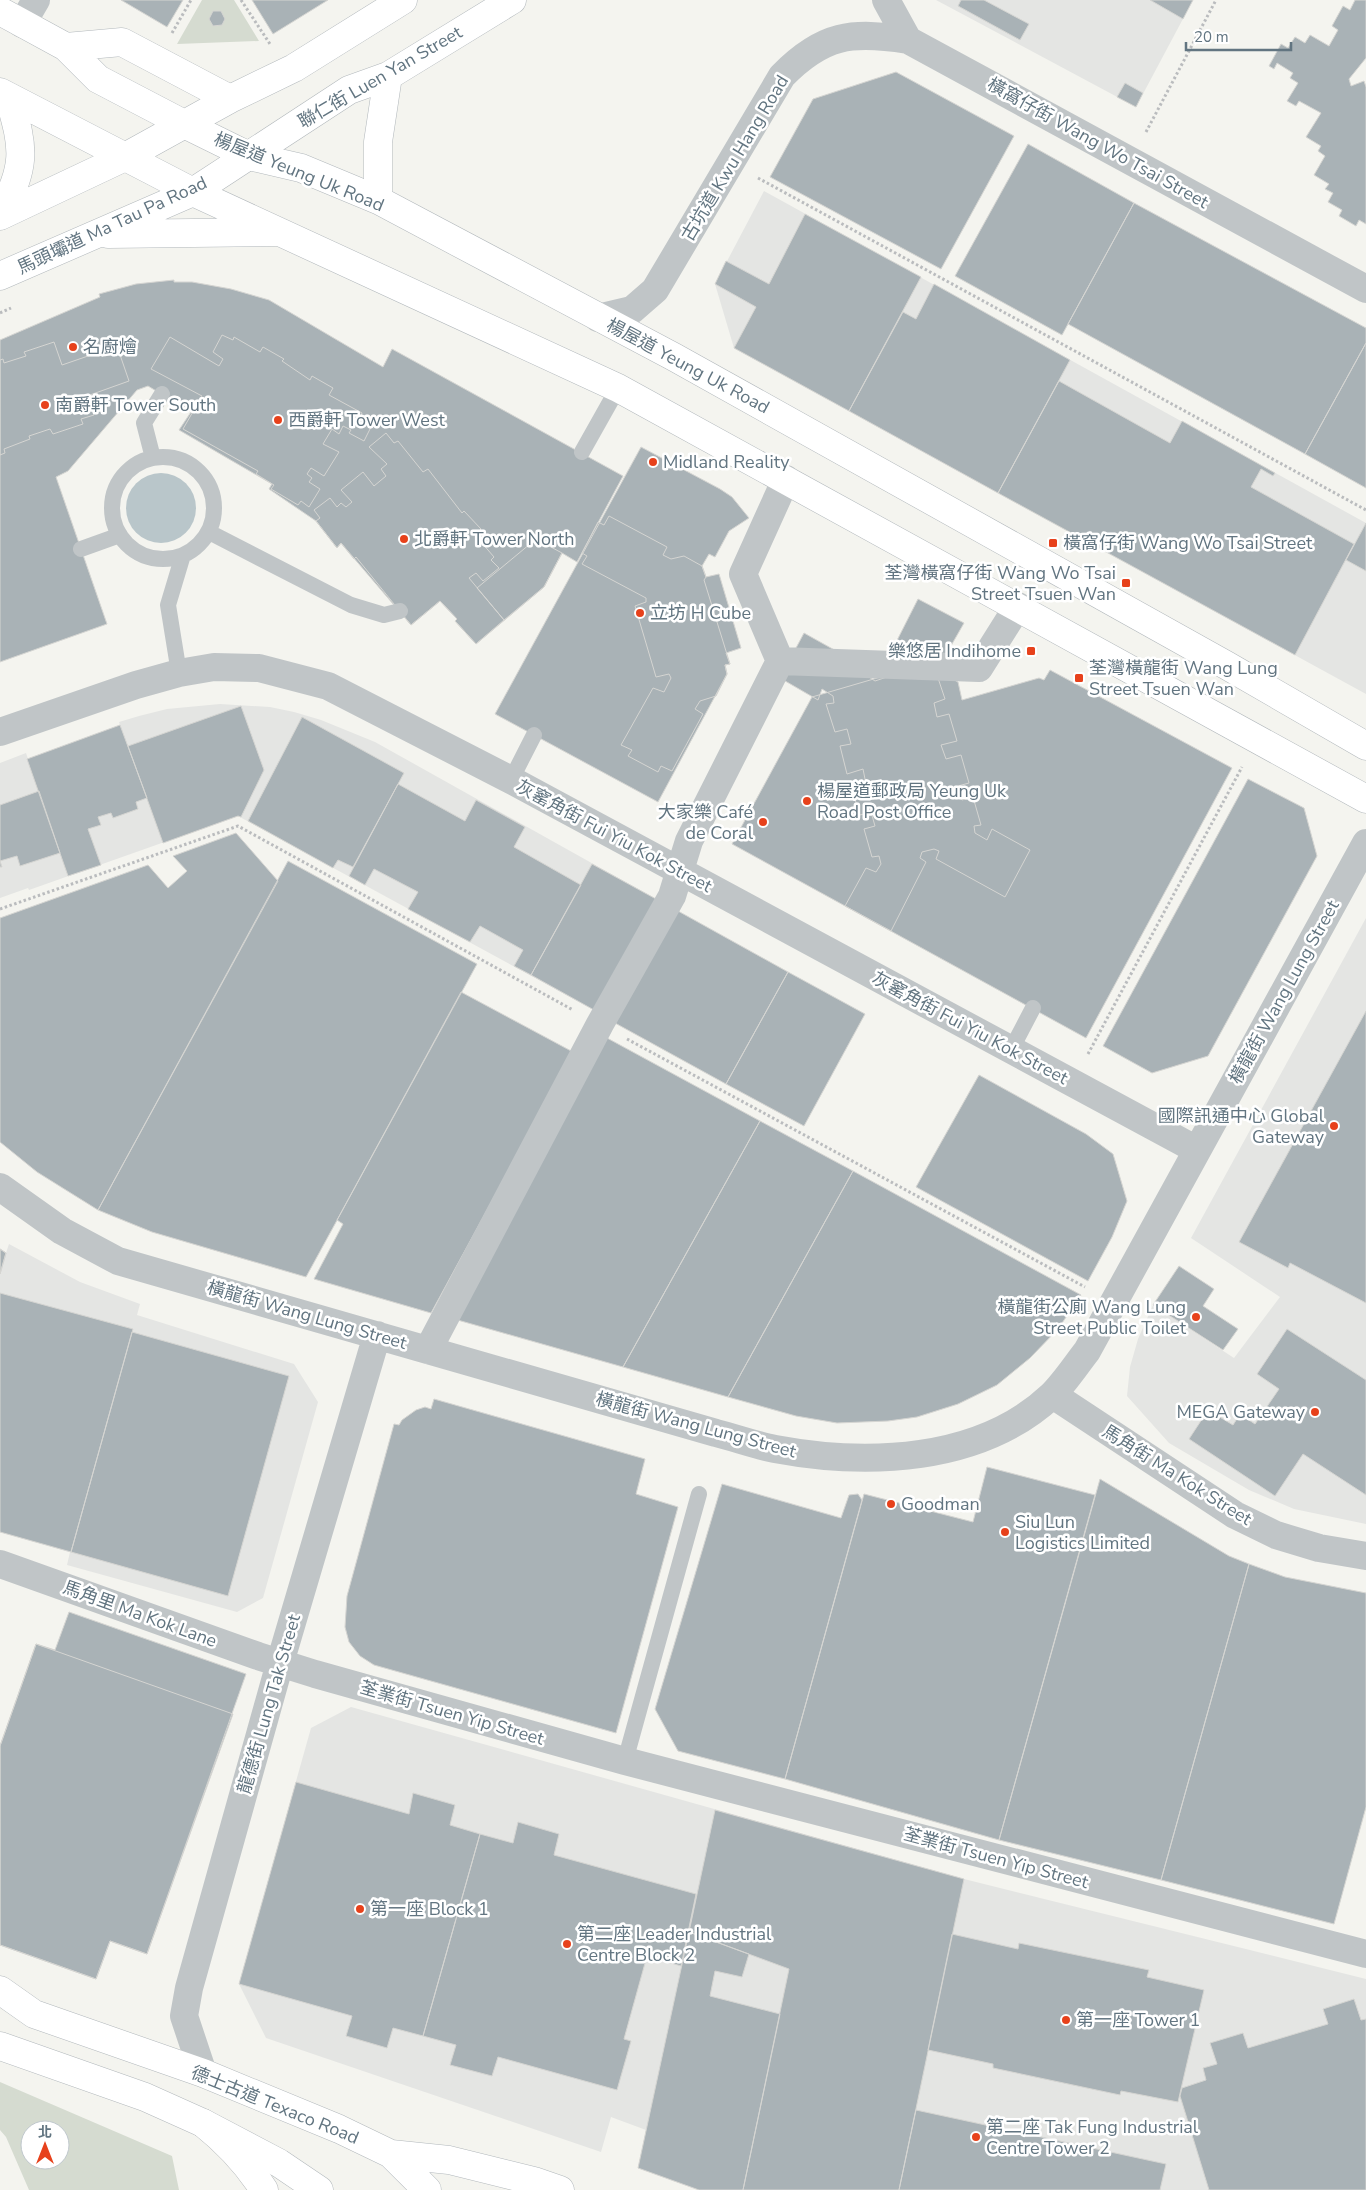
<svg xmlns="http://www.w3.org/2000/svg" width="1366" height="2190" font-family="'Nunito Sans','Noto Sans TC',sans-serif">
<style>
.built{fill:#e4e5e3}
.green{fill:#d5dbd0;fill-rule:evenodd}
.water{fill:#b9c6ca}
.building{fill:#a9b2b6;stroke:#d5d5d2}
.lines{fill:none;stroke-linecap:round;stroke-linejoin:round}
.secondary-casing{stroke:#b2b8bc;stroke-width:29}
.highway-casing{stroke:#b3b7b9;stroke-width:29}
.path{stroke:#babcbe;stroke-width:3;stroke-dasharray:2.5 2.5;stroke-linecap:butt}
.lane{stroke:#c0c5c7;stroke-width:16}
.street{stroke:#c0c5c7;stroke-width:28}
.secondary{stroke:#fff;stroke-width:28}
.highway{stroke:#fff;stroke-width:28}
.poi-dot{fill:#e7411b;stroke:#fff;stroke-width:2}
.labels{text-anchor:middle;stroke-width:5;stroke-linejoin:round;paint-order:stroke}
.street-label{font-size:18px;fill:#627581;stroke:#fff}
.poi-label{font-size:18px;fill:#627581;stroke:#fff;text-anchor:start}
</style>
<rect width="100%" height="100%" fill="#f4f4ef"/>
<path class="built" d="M 936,0 L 1193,0 L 1136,107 Z
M 764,191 L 1366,523 L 1366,694 L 734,348 L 715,284 Z
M 220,704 L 270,707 L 294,712 L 321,720 L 375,742 L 656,899 L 594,1010 L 238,816 L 29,890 L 28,888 L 0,898 L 0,763 L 26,753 L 28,759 L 120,725 L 119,722 L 139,716 L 167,709 Z
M 1366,918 L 1366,1524 L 1294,1509 L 1249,1490 L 1169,1443 L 1127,1396 L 1130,1367 L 1138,1339 L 1153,1305 L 1234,1358 L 1280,1297 L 1191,1238 Z
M 9,1244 L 80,1282 L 140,1304 L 137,1315 L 294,1364 L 318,1402 L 263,1598 L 237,1612 L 67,1565 L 70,1552 L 0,1532 L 0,1249 L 6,1253 Z
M 351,1707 L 964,1879 L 1366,1979 L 1366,2190 L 699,2190 L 638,2168 L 646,2130 L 611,2117 L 601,2152 L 266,2038 L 239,1984 L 311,1728 Z"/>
<path class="green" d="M 202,0 L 234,0 L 259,41 L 177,44 Z
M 0,2082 L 172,2156 L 179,2190 L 29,2190 L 6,2137 L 0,2130 ZM 30,2130 L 60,2130 L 60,2160 L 30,2160 Z"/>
<path class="water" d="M126 508a35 35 0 1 1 70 0a35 35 0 1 1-70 0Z"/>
<path class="building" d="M 121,0 L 183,0 L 167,27 Z
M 252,0 L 328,0 L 273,34 Z
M 961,0 L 984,0 L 1029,24 L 1020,40 L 958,6 Z
M 1150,0 L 1193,0 L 1183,19 Z
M 1355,0 L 1366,0 L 1366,58 L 1349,79 L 1351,86 L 1364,81 L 1366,87 L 1366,224 L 1359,220 L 1356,226 L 1339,216 L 1342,210 L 1328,202 L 1333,193 L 1325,189 L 1329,184 L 1314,175 L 1325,156 L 1318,151 L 1321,146 L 1306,137 L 1321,113 L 1299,101 L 1296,106 L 1287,101 L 1298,83 L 1290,78 L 1293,73 L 1277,63 L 1274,69 L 1269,66 L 1281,44 L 1288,48 L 1295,37 L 1305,43 L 1310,35 L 1329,46 L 1338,30 L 1332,26 L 1343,6 L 1350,10 Z
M 213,11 L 221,11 L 225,19 L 222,25 L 213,26 L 209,19 Z
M 896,72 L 1014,136 L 941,269 L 770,177 L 813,99 Z
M 1125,83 L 1143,93 L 1136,107 L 1117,97 Z
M 1028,144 L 1134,203 L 1062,335 L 955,276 Z
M 1134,203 L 1366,328 L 1366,343 L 1305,454 L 1068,324 Z
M 805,214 L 921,277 L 849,411 L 734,348 L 756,307 L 715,284 L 726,261 L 769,284 Z
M 174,280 L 174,282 L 192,282 L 231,289 L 269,300 L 383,367 L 392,349 L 623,476 L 577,562 L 562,553 L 544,587 L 476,644 L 455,621 L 457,619 L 440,601 L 411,625 L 341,543 L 337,548 L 316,521 L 269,489 L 272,484 L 179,430 L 191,412 L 148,386 L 137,390 L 68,471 L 56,477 L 107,624 L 0,662 L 0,340 L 100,297 L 99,294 L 136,284 Z
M 934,284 L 1070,360 L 998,493 L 849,411 L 903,312 L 916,319 Z
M 222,335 L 233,340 L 234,337 L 260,352 L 263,347 L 284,359 L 282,361 L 310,380 L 312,376 L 333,388 L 329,395 L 362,413 L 361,416 L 373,423 L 364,441 L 349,433 L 351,430 L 343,426 L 339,434 L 332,429 L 323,444 L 339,452 L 324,476 L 311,468 L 307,474 L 312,478 L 309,482 L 320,489 L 309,507 L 301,501 L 298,505 L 271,489 L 274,485 L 256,474 L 258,471 L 183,429 L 202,396 L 151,369 L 170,337 L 219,366 L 223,359 L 213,352 Z
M 54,342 L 62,365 L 117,346 L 129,381 L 87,396 L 94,415 L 81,419 L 83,424 L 53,434 L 50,429 L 29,436 L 30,439 L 4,449 L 5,453 L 0,455 L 0,360 L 3,359 L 4,363 L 26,356 L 24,352 Z
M 1366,343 L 1366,488 L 1305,454 Z
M 1059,381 L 1170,443 L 1182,421 L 1275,473 L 1273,476 L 1261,469 L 1251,487 L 1354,544 L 1295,655 L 998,493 Z
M 386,433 L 394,443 L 398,441 L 423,472 L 428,469 L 462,513 L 464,511 L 481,529 L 475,535 L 494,557 L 491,560 L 499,568 L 483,581 L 476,573 L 469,578 L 504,620 L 476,644 L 455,621 L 457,619 L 440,601 L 411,625 L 356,557 L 354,559 L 341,543 L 337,548 L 316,521 L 320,518 L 314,510 L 330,498 L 337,507 L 341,503 L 346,507 L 352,502 L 341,490 L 363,472 L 374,486 L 386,476 L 381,469 L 387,464 L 369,447 Z
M 641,447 L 720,489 L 732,497 L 749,518 L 729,531 L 715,557 L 709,554 L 702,566 L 706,577 L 719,574 L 741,648 L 726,653 L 730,664 L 725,665 L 727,674 L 658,802 L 495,714 Z
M 609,516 L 667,547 L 663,555 L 671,559 L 684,556 L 702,566 L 706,577 L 704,580 L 730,664 L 725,665 L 727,674 L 716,696 L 700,701 L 695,709 L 703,714 L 672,771 L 661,766 L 658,772 L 628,756 L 632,750 L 621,745 L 653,688 L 664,692 L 671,678 L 669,674 L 656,677 L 635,606 L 646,602 L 646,598 L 582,564 L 587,556 L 582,553 L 598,522 L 604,525 Z
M 1366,523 L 1366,571 L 1346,560 Z
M 536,539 L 562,553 L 544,587 L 504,620 L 477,588 Z
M 918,599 L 964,623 L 936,672 L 945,699 L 934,703 L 937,717 L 949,714 L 957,741 L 941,745 L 946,759 L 961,755 L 969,783 L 958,786 L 962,800 L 973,797 L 981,825 L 974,826 L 975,833 L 987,840 L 992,829 L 1030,850 L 1005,897 L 936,859 L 939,851 L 934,849 L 922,852 L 920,858 L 926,862 L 891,931 L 845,906 L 866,868 L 876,872 L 881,864 L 879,856 L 872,857 L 864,829 L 875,826 L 871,812 L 860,815 L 851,787 L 866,784 L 863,769 L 847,774 L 840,746 L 851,744 L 847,729 L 835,732 L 826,704 L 834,703 L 833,696 L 822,689 L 818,700 L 780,678 L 804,633 L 872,671 L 869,677 L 875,681 L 887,677 L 883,668 Z
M 925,664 L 958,682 L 962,700 L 1039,678 L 1044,680 L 1050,670 L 1232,768 L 1086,1038 L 732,844 L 812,697 Z
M 241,706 L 264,770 L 241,817 L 238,816 L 163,843 L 128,746 Z
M 302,717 L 404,773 L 353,867 L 338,860 L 333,868 L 248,821 Z
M 120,725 L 147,798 L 136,802 L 138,809 L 113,818 L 111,813 L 98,817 L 101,825 L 88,829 L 101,865 L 68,876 L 27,759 Z
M 1248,779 L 1304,808 L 1317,856 L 1208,1056 L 1152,1073 L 1103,1046 Z
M 398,784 L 465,821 L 476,800 L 525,827 L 514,847 L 581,885 L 531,975 L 514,966 L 523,950 L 480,926 L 470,942 L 408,909 L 418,892 L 374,869 L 365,885 L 349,876 Z
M 39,791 L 60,853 L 20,866 L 17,856 L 0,861 L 2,867 L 0,867 L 0,805 Z
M 236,833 L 278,881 L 98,1210 L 37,1172 L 0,1142 L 0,918 L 148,865 L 168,888 L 187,871 L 173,856 Z
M 288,861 L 477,964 L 306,1277 L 152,1232 L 98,1210 Z
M 592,864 L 656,899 L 594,1010 L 531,975 Z
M 678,911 L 788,972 L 726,1084 L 615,1023 Z
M 788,972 L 865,1014 L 804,1126 L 726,1084 Z
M 461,992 L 573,1052 L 431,1313 L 314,1279 L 343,1224 L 337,1220 Z
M 1366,1011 L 1366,1303 L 1290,1263 L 1288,1268 L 1239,1242 Z
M 607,1038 L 760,1121 L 623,1367 L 454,1319 Z
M 979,1075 L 1086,1134 L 1113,1154 L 1127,1201 L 1112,1237 L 1088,1281 L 916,1187 Z
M 760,1121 L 853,1171 L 728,1397 L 623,1367 Z
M 853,1171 L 1081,1295 L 1058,1329 L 1030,1358 L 997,1385 L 958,1404 L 917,1417 L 888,1421 L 837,1423 L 796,1416 L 728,1397 Z
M 0,1249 L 6,1253 L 0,1274 Z
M 0,1249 L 6,1253 L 0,1274 Z
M 1179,1266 L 1214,1289 L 1203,1306 L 1238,1329 L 1223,1350 L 1153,1305 Z
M 0,1293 L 133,1329 L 71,1552 L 0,1532 Z
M 1287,1329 L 1366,1380 L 1366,1495 L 1303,1454 L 1275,1496 L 1189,1439 L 1208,1410 L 1233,1425 L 1240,1414 L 1255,1424 L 1279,1389 L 1257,1374 Z
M 132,1332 L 289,1376 L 228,1596 L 71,1552 Z
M 434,1399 L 645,1459 L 636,1494 L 678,1507 L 616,1733 L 374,1665 L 360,1656 L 349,1642 L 345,1627 L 347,1596 L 394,1424 L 399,1425 L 402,1420 L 416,1410 L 425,1407 L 431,1409 Z
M 987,1467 L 1095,1495 L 999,1840 L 785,1779 L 864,1494 L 973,1522 Z
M 1100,1479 L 1229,1556 L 1249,1564 L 1161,1880 L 999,1840 Z
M 722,1484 L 841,1518 L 849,1495 L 858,1494 L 862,1500 L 785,1779 L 678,1751 L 655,1709 Z
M 1249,1564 L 1285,1577 L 1366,1593 L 1366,1807 L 1334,1924 L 1161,1880 Z
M 69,1612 L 246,1674 L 147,1954 L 110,1941 L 96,1979 L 0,1945 L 0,1746 L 36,1644 L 55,1650 Z
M 36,1644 L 233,1714 L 147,1954 L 110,1941 L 96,1979 L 0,1945 L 0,1746 Z
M 296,1782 L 409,1814 L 413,1793 L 455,1805 L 450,1825 L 480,1834 L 423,2036 L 393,2028 L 387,2048 L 346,2036 L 352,2016 L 239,1984 Z
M 715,1810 L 964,1879 L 899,2190 L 743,2190 L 789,1969 L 689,1932 Z
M 518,1822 L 559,1834 L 554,1855 L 696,1894 L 681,1966 L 647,1956 L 624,2039 L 631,2041 L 617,2090 L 498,2057 L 492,2076 L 450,2065 L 456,2045 L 423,2036 L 480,1834 L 513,1843 Z
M 689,1932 L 749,1954 L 742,1977 L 715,1971 L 710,1996 L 780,2014 L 743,2190 L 699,2190 L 638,2168 Z
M 952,1934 L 1018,1949 L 1019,1943 L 1149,1970 L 1147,1977 L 1204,1990 L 1178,2102 L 1121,2091 L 1120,2095 L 993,2068 L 993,2064 L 928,2050 Z
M 1354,1999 L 1361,2020 L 1366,2019 L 1366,2190 L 1209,2190 L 1180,2096 L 1182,2088 L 1206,2080 L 1203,2068 L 1217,2064 L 1210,2043 L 1243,2033 L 1248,2048 L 1328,2024 L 1323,2009 Z
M 916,2110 L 1166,2164 L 1160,2190 L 899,2190 Z"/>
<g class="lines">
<defs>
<path id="secondary" d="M 0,11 L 66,47 L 98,79 L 186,125 L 249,156 L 301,168 L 378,200 L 674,357 L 1226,665 L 1366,746
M 66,47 L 122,42 L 230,99
M 0,92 L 193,192 L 618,388 L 1366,799
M 378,200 L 378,142 L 388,76
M 0,216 L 125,157 L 230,99 L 294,68 L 403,0
M 0,216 C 26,164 25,152 9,97
M 108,234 L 275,232
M 0,276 L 193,192 L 349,90 L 388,76 L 512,0
M 0,1990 L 34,2014 L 203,2073 L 339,2129 L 391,2154 L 449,2160 L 534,2181 L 560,2190
M 0,2046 L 145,2097 L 203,2123 L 279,2163 L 319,2190
M 391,2154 L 427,2190"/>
<path id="highway" d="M 203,2123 C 228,2143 247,2163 264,2190"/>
</defs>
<use href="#secondary" class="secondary-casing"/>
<use href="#highway" class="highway-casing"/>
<path class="path" d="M 241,0 L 270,44
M 172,33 L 191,0
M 1146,132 L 1216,0
M 758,178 L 1366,510
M 0,313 L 11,308
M 0,909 L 238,826 L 573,1010
M 627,1039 L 1085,1287
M 1088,1054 L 1242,767"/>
<path class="lane" d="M 582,452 L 618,388
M112 508a51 51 0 1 1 102 0a51 51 0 1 1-102 0Z
M 153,458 L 144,423 L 162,394
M 209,532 L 351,605 L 384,615 L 400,611
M 81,549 L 120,535
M 179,673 L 168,605 L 183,555
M 511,780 L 534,735
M 1011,1050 L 1033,1008
M 625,1761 L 699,1494"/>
<path class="street" d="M 886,0 L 908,40
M 22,24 L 36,0
M 598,318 L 632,310 L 655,290 L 782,76 C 823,34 852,31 908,40 L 1366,289
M 780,661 L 979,668 L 1018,606
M 0,732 L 136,685 L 179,673 L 214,667 L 259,668 L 328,686 L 511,780 L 1197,1150
M 0,1187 L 62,1231 L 118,1261 L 716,1433 C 736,1438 755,1445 775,1449 C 866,1466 980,1463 1052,1395 C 1065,1382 1076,1365 1087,1351 L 1366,843
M 428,1350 L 600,1024 L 672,896 L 689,841 L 780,661 L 743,574 L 786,479
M 1053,1395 L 1235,1515 L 1276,1535 L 1319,1548 L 1366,1556
M 0,1564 L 258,1656 L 315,1674 L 625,1761 L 1366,1954
M 203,2073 L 184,2016 L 189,1988 L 280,1663 L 377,1335"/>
<use href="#secondary" class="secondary"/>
<use href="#highway" class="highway"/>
</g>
<g class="poi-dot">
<circle cx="73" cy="347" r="5"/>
<circle cx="45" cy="405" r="5"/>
<circle cx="278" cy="420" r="5"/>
<circle cx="653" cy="462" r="5"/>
<circle cx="404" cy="539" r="5"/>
<rect x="1048" y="538" width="10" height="10" rx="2.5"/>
<rect x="1121" y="578" width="10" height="10" rx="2.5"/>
<circle cx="640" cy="613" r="5"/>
<rect x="1026" y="646" width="10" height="10" rx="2.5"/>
<rect x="1074" y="673" width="10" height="10" rx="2.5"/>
<circle cx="807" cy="801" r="5"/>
<circle cx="763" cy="822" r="5"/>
<circle cx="1334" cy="1126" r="5"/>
<circle cx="1196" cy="1317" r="5"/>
<circle cx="1315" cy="1412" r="5"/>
<circle cx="891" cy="1504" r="5"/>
<circle cx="1005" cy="1532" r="5"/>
<circle cx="360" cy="1909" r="5"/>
<circle cx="567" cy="1944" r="5"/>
<circle cx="1066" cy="2020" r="5"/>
<circle cx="976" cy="2137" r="5"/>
</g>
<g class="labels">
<g class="street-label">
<text transform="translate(380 77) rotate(-30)" y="6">聯仁街 Luen Yan Street</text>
<text transform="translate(1098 143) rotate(29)" y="6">橫窩仔街 Wang Wo Tsai Street</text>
<text transform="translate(735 158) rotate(-59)" y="6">古坑道 Kwu Hang Road</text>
<text transform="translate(299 172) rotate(22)" y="6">楊屋道 Yeung Uk Road</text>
<text transform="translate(112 225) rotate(-25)" y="6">馬頭壩道 Ma Tau Pa Road</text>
<text transform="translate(688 366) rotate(28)" y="6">楊屋道 Yeung Uk Road</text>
<text transform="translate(614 836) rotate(28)" y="6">灰窰角街 Fui Yiu Kok Street</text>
<text transform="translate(1284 992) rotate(-61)" y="6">橫龍街 Wang Lung Street</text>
<text transform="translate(970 1028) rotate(28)" y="6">灰窰角街 Fui Yiu Kok Street</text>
<text transform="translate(307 1315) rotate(16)" y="6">橫龍街 Wang Lung Street</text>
<text transform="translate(696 1425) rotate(15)" y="6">橫龍街 Wang Lung Street</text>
<text transform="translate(1177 1475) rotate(32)" y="6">馬角街 Ma Kok Street</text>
<text transform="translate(140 1614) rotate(20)" y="6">馬角里 Ma Kok Lane</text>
<text transform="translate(269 1704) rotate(-74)" y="6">龍德街 Lung Tak Street</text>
<text transform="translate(452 1713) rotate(16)" y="6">荃業街 Tsuen Yip Street</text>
<text transform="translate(996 1858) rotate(15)" y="6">荃業街 Tsuen Yip Street</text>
<text transform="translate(275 2105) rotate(22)" y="6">德士古道 Texaco Road</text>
</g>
<g class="poi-label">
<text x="83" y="353">名廚燴</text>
<text x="55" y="411">南爵軒 Tower South</text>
<text x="288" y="426">西爵軒 Tower West</text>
<text x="663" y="468">Midland Reality</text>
<text x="414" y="545">北爵軒 Tower North</text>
<text x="1063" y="549">橫窩仔街 Wang Wo Tsai Street</text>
<text x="1116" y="579" text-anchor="end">荃灣橫窩仔街 Wang Wo Tsai<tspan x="1116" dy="21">Street Tsuen Wan</tspan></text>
<text x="650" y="619">立坊 H Cube</text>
<text x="1021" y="657" text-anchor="end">樂悠居 Indihome</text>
<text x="1089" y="674">荃灣橫龍街 Wang Lung<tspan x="1089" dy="21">Street Tsuen Wan</tspan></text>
<text x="817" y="797">楊屋道郵政局 Yeung Uk<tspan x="817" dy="21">Road Post Office</tspan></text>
<text x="753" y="818" text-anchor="end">大家樂 Café<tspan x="753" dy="21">de Coral</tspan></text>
<text x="1324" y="1122" text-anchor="end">國際訊通中心 Global<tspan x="1324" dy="21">Gateway</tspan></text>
<text x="1186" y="1313" text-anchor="end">橫龍街公廁 Wang Lung<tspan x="1186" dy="21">Street Public Toilet</tspan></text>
<text x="1305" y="1418" text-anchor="end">MEGA Gateway</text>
<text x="901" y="1510">Goodman</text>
<text x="1015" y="1528">Siu Lun<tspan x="1015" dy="21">Logistics Limited</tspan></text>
<text x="370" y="1915">第一座 Block 1</text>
<text x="577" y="1940">第二座 Leader Industrial<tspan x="577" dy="21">Centre Block 2</tspan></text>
<text x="1076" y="2026">第一座 Tower 1</text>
<text x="986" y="2133">第二座 Tak Fung Industrial<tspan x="986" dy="21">Centre Tower 2</tspan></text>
</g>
</g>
<g transform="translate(45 2145)"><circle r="24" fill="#ffffff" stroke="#c0c8cd"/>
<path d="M0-4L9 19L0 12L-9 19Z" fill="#e7411b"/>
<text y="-8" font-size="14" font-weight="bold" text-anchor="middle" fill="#627581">北</text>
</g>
<path d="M1186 42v8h105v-8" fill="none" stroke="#627581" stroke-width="2.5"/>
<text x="1194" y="42" font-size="15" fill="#627581" stroke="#ffffff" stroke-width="4" paint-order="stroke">20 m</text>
</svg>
